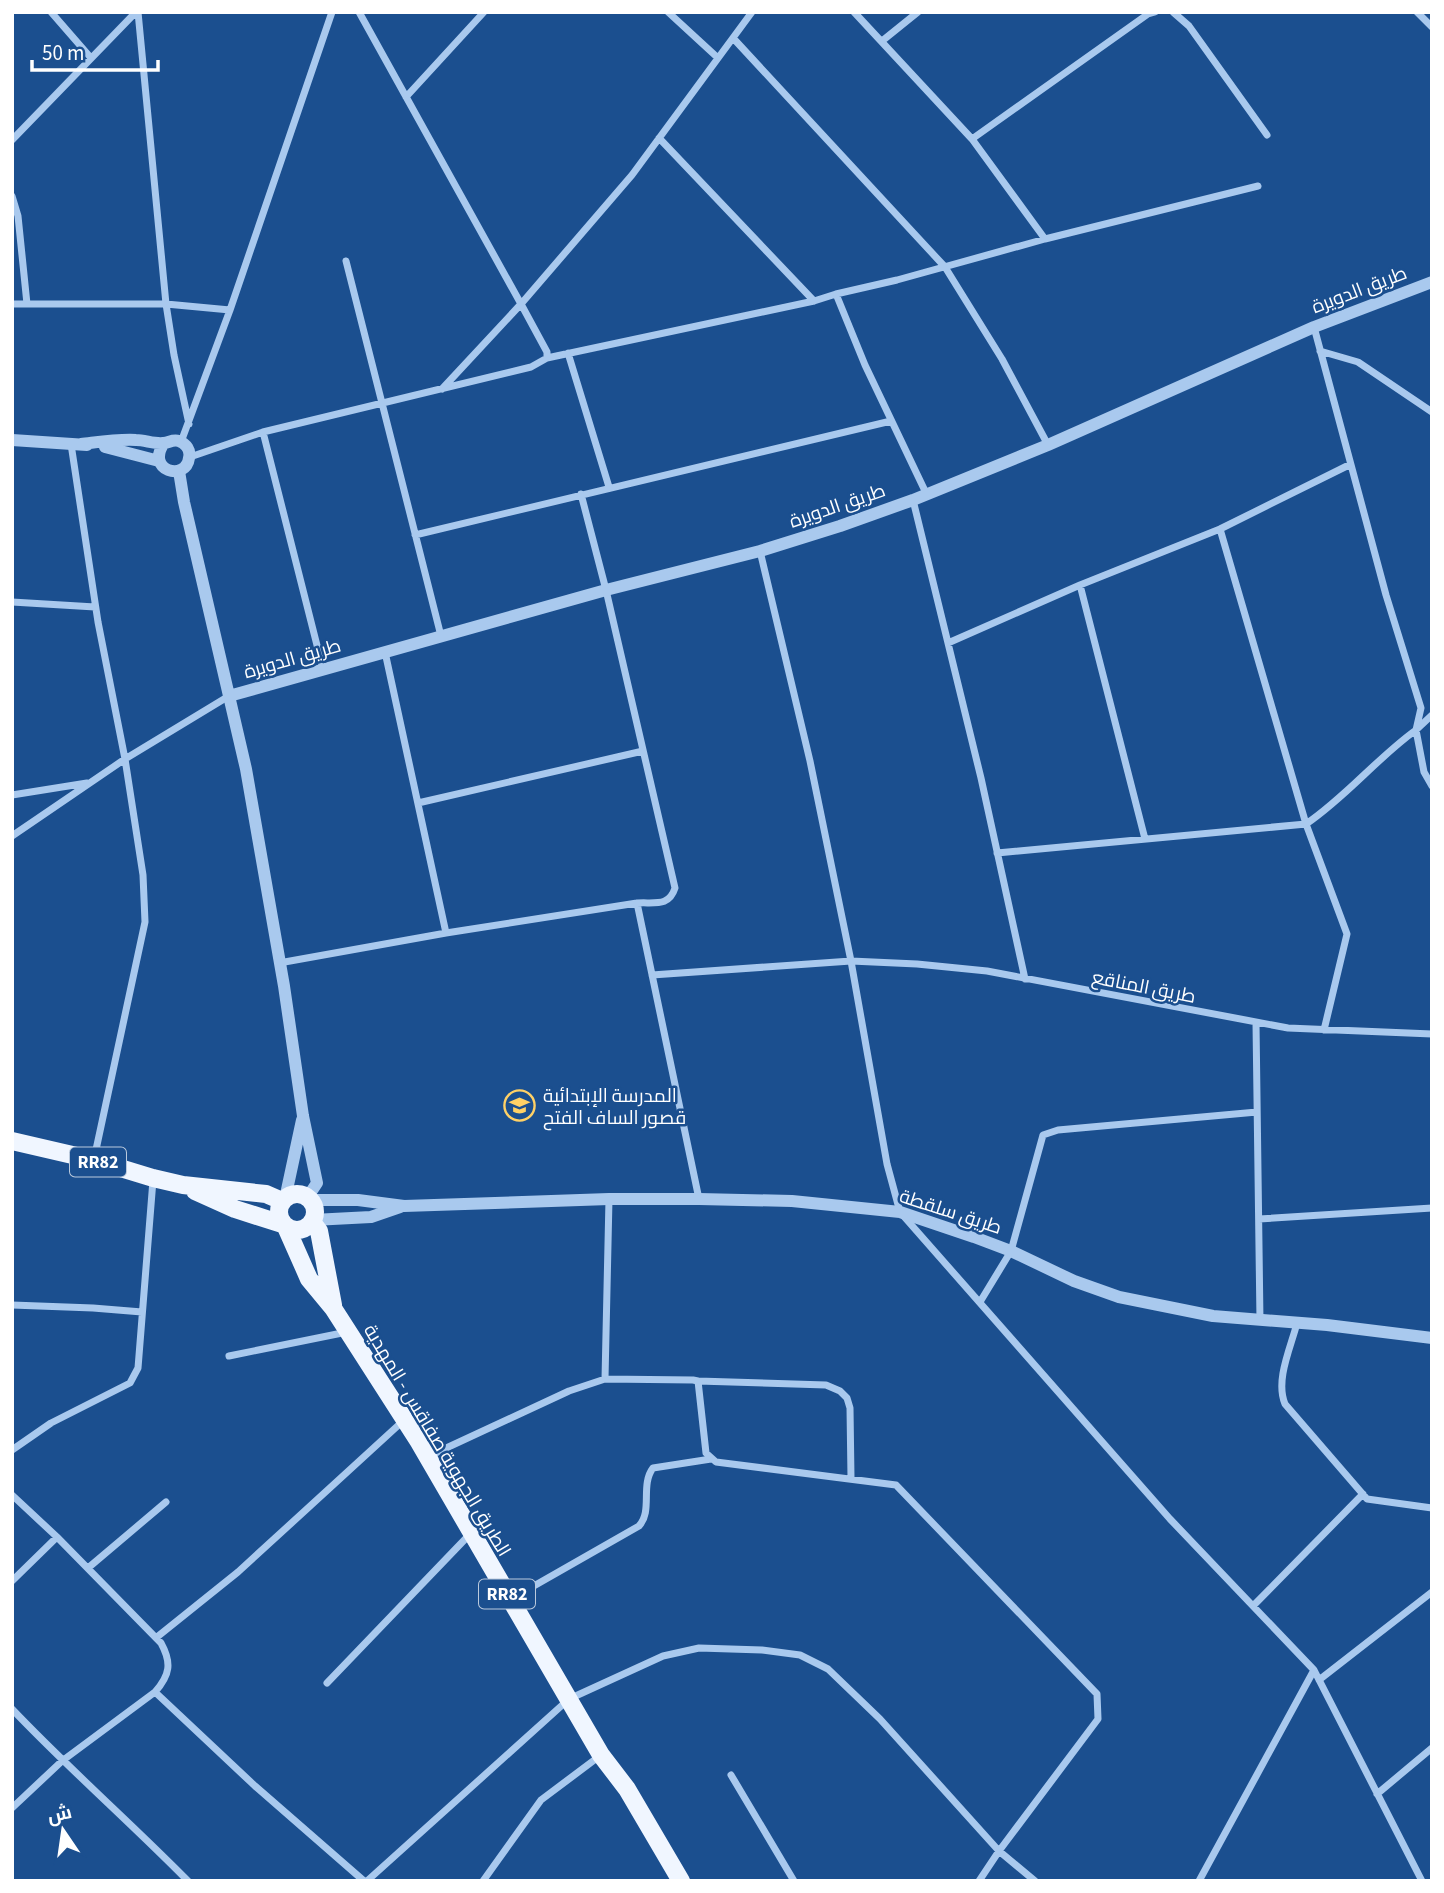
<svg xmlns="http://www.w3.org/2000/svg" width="1444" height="1893" font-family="'Source Sans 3',Cairo,sans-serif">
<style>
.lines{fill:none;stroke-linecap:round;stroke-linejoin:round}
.minor{stroke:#a9c9ee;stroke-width:7}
.tertiary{stroke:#a9c9ee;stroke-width:12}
.primary{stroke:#f0f6ff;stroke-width:18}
.labels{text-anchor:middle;stroke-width:5;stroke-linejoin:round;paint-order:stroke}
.shield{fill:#1b4f8f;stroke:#bbcadd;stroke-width:2}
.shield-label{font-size:18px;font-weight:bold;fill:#fff}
.street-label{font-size:19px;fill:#fff;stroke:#1b4f8f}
.poi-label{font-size:19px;fill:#fff;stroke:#1b4f8f;text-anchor:start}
</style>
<rect width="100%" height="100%" fill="#1b4f8f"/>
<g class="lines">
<path class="minor" d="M 51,12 L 91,58
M 138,12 L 166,304 L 174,355 L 189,424
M 359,12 L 521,304 L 442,389
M 668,12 L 718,58
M 854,12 L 972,139 L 1045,239 L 897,280 L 836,294 L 865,365 L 926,493
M 1173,12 L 1189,26 L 1267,135
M 1417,12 L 1432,27
M 733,38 L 945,267 L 1002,359 L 1048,445
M 882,41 L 918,12
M 406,97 L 484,12
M 659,138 L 814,301
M 972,139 L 1148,14 L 1155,12
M 12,140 L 136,12
M 12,196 L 18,216 L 27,304
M 1045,239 L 1258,186
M 346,261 L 441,636
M 12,304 L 166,304 L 230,310
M 1320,351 L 1358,362 L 1432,412
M 568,353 L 609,487
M 547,358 L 814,301 L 836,294
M 263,432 L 323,669
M 181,442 L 230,310 L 332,12
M 71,444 L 98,622 L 125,759 L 143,875 L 145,922 L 94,1159
M 190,457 L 263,432 L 531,367 L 547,358 L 547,352 L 521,304 L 632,175 L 752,12
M 913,500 L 981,778 L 1025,979
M 1220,529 L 1306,824 L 1347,934 L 1324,1030
M 415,535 L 891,421
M 760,551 L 810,761 L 851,961 L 887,1164 L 900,1212 L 1170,1519 L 1314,1670 L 1199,1881
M 1080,585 L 1145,839
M 12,602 L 95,607
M 948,643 L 1080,585 L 1220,529 L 1349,465
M 1432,715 L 1416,730 L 1424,772 L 1432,786
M 12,795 L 87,783
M 418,803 L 643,751
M 12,836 L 125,759 L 229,696
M 997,853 L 1306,824 C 1346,797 1377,758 1416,730 L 1421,708 L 1386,595 L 1314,327
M 637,903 L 699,1199
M 446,933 L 637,903 C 655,902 669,907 675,888 L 606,590 L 581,494
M 279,963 L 446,933 L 385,652
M 652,975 L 851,961 L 917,964 L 987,971 L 1288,1028 L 1432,1034
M 1256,1023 L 1260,1321
M 1259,1219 L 1432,1208
M 980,1302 L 1011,1251 L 1043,1135 L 1058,1130 L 1257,1112
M 12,1305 L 93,1308 L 142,1312
M 1297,1323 C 1291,1347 1275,1380 1285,1404 L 1367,1499 L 1432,1508
M 229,1356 L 347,1332
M 605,1379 L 609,1199
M 698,1381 L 826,1385 L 840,1391 L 847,1398 L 850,1408 L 851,1478
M 12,1450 L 51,1423 L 130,1383 L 138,1368 L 153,1180
M 429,1456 L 569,1391 L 605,1379 L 693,1380 L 698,1381 L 706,1453 L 716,1462 L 896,1485 L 1097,1694 L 1098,1719 L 999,1851 L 979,1881
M 12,1495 L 57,1537 L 161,1643 C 172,1663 170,1675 155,1692
M 88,1568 L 166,1502
M 12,1581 L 57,1537
M 511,1599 L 639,1526 C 653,1511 640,1485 653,1468 L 711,1459
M 1253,1606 L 1363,1494
M 157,1637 L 238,1572 L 403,1421
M 1314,1670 L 1422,1881
M 1319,1680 L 1432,1592
M 327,1683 L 471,1533
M 12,1709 C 69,1769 130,1822 188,1881
M 731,1775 L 794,1881
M 1377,1794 L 1432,1748
M 12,1808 L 62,1761 L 155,1692 L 255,1786 L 364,1881
M 367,1881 L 569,1699 L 663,1656 L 699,1648 L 762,1650 L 800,1655 L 828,1669 L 880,1719 L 999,1851 L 1035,1881
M 483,1881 L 541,1800 L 601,1755"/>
<path class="tertiary" d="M 12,440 L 87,445
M 81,444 C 99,442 117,439 136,440 C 145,440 154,444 163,443 C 169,443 172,439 179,441 C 186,444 191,450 189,458 C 186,482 145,471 164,443
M 105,447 L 159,461
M 179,471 L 184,502 L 246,769 L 284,986 L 303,1116 L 317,1183 L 307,1198
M 229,696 L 606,590 L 760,551 L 840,526 L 913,500 L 1048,445 L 1314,327 L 1432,282
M 285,1199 L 302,1120
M 310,1200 L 358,1200 L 404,1206 L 609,1199 L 699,1199 L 792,1201 L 900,1212 L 974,1237 L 1011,1251 L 1074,1281 L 1119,1297 L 1213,1316 L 1327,1325 L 1432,1338
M 313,1220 L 371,1217 L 400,1207"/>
<path class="primary" d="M 12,1141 L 94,1160 L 153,1178 L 183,1185 L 266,1194 L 282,1201
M 195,1191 L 235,1209 L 282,1224
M279 1212a18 18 0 1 1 36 0a18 18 0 1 1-36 0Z
M 312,1222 L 319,1231 L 333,1305
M 286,1227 L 309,1279 L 333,1308 L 419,1442 L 601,1755 L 627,1789 L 681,1881"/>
</g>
<defs>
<symbol id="school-ring" viewBox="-11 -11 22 22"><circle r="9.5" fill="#1b4f8f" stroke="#ffd166" stroke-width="1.5"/><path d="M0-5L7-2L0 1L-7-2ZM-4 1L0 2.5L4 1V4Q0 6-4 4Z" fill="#ffd166"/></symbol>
</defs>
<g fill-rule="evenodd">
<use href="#school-ring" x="502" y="1088" width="35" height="35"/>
</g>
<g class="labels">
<g class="shield">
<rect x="70" y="1147.5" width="56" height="29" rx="5"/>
<rect x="479" y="1579.5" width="56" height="29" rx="5"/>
</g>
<g class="shield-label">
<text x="98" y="1168">RR82</text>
<text x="507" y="1600">RR82</text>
</g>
<g class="street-label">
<text transform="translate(1359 289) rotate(-21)" y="7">طريق الدويرة</text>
<text transform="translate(837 505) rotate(-19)" y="7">طريق الدويرة</text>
<text transform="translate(292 658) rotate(-16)" y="7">طريق الدويرة</text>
<text transform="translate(1144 986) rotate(11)" y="7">طريق المناقع</text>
<text transform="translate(951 1211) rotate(18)" y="7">طريق سلقطة</text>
<text transform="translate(438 1440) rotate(59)" y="7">الطريق الجهوية صفاقس - المهدية</text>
</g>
<g class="poi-label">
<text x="543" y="1102">المدرسة الإبتدائية<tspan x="543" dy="22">قصور الساف الفتح</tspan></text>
</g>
</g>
<rect width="1444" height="1893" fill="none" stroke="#ffffff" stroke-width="28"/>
<g transform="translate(63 1830) rotate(347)" stroke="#1b4f8f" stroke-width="5" paint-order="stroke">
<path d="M0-5L12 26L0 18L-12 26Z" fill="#ffffff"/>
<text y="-10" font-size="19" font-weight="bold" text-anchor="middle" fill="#ffffff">ش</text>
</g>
<path d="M32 60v10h126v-10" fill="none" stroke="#ffffff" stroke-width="3.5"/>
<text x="42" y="60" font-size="21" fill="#ffffff" stroke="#1b4f8f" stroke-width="5" paint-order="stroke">50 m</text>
</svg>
